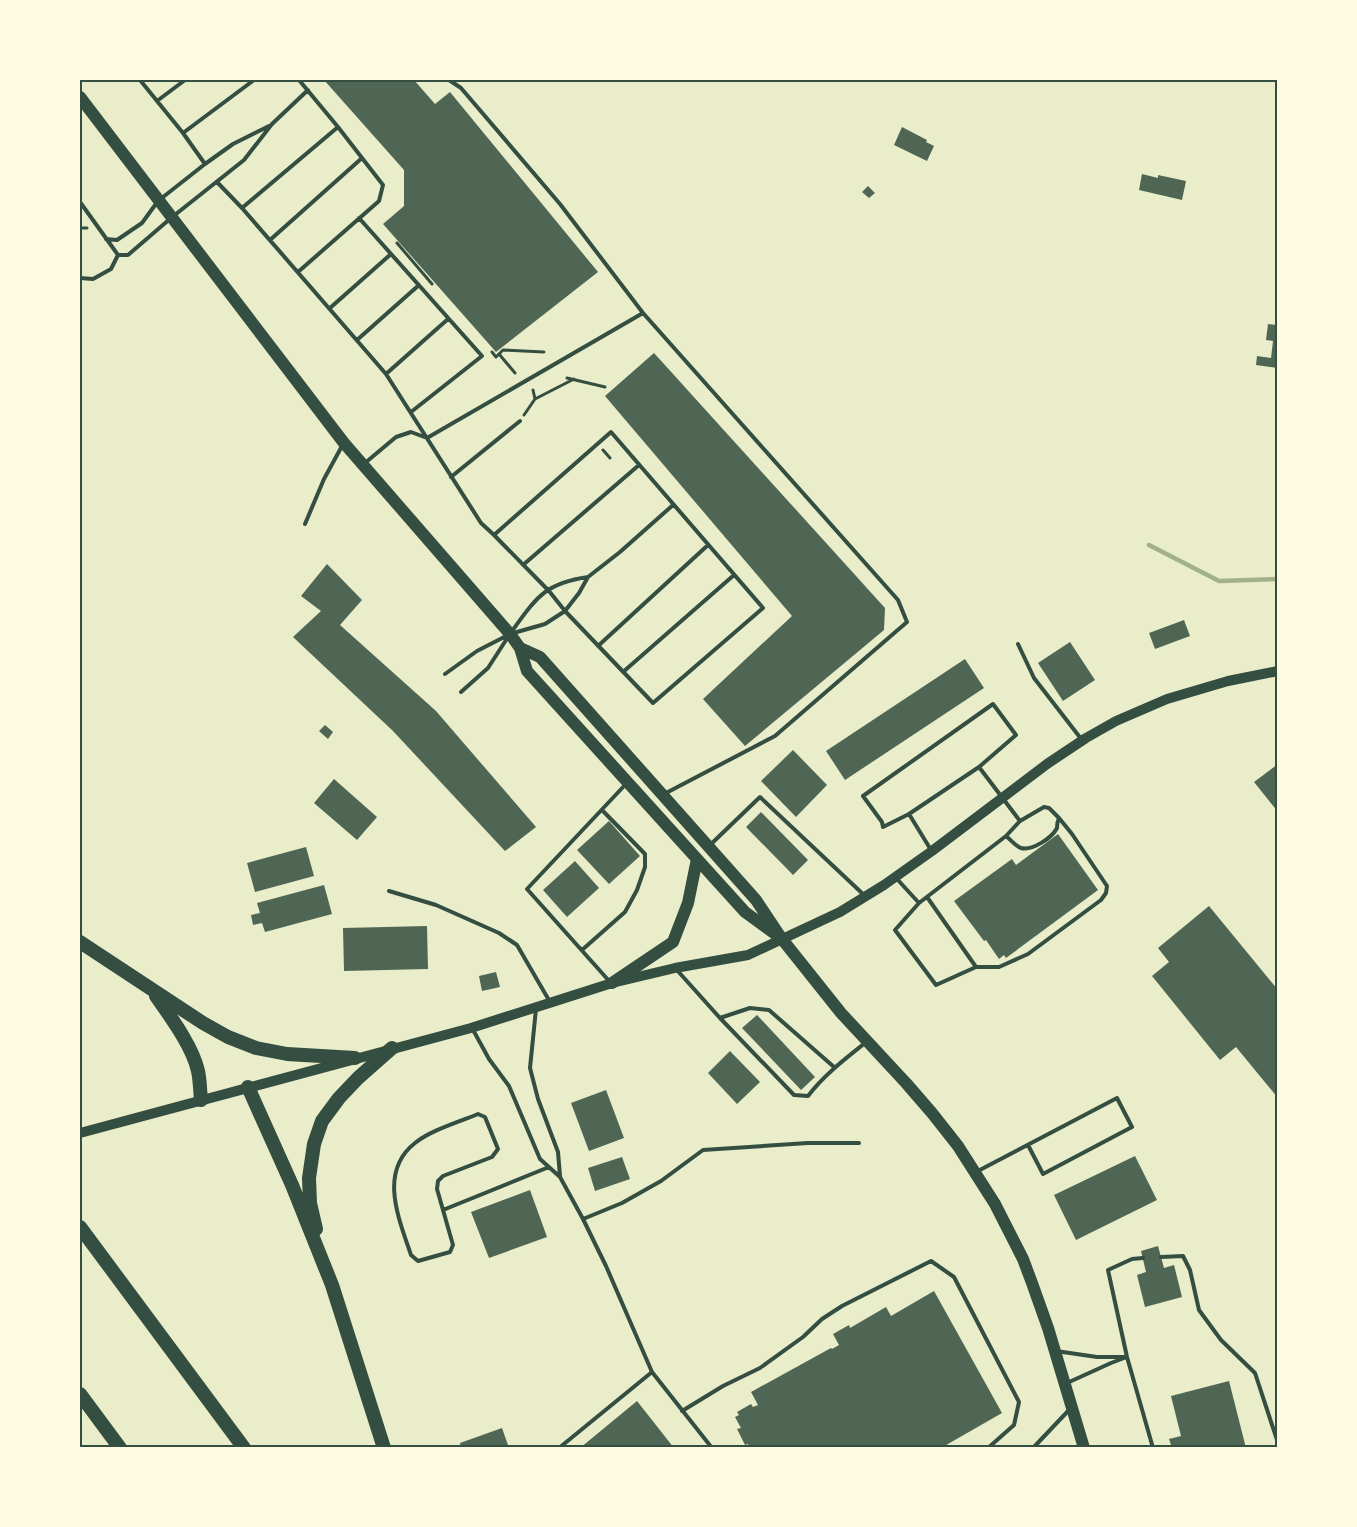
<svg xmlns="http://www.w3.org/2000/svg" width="1357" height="1527" font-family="'Asap Condensed',sans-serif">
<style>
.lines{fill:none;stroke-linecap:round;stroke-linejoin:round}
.stream{stroke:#a3b18a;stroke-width:4.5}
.building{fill:#4f6655}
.path{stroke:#344e41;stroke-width:3}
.service{stroke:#344e41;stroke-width:4}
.secondary{stroke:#344e41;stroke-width:10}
.primary{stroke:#344e41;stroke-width:12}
.motorway{stroke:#344e41;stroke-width:14}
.neatline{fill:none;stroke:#344e41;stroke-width:2}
</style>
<rect width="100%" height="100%" fill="#e9edc9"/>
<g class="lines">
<path class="stream" d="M 1149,545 L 1219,581 L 1278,579"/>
</g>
<path class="building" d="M 324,80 L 414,80 L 435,104 L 450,92 L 598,272 L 496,352 L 383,224 L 404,206 L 404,170 Z
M 902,127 L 927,140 L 926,142 L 934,146 L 927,161 L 894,145 Z
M 1142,174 L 1158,178 L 1158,175 L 1186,181 L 1182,200 L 1139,190 Z
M 868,186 L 875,193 L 869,198 L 862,192 Z
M 1268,324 L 1278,325 L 1278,368 L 1256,365 L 1257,356 L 1271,358 L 1273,341 L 1266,340 Z
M 654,353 L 885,608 L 884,630 L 745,746 L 703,699 L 792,616 L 605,396 Z
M 327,564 L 362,600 L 340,625 L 436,711 L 536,827 L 505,851 L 393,731 L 293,637 L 321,611 L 301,596 Z
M 1184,620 L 1190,636 L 1155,649 L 1149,633 Z
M 1070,642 L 1095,680 L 1063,701 L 1038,663 Z
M 965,659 L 984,688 L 845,780 L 826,751 Z
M 325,725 L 333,732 L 328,739 L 319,731 Z
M 793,750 L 827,785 L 796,817 L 761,781 Z
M 1278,764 L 1278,812 L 1254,782 Z
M 334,779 L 377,817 L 357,840 L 314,803 Z
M 761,812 L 808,860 L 793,875 L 746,827 Z
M 609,821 L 640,856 L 609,884 L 577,850 Z
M 1058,834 L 1098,890 L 1006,958 L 1004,955 L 999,959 L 986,940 L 984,941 L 954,901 L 1012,859 L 1016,865 Z
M 306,847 L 314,876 L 255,892 L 247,863 Z
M 575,861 L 599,888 L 567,917 L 543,890 Z
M 324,885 L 332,914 L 265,932 L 262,923 L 253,925 L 251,915 L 260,913 L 257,903 Z
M 1209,906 L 1278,990 L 1278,1098 L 1236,1047 L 1220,1060 L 1152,976 L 1169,962 L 1158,948 Z
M 427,926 L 428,969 L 344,971 L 343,928 Z
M 496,972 L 500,987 L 482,991 L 479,976 Z
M 757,1015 L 815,1077 L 801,1090 L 742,1028 Z
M 730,1051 L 760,1082 L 737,1104 L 708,1073 Z
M 606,1090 L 624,1138 L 589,1151 L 571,1103 Z
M 1135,1156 L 1157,1200 L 1076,1240 L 1054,1195 Z
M 622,1157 L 630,1179 L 595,1191 L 588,1168 Z
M 530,1190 L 547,1237 L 489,1258 L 471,1212 Z
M 1158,1246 L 1164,1268 L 1174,1265 L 1182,1297 L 1145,1307 L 1137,1275 L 1146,1272 L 1141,1251 Z
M 934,1291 L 1002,1413 L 941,1448 L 749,1448 L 748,1444 L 745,1445 L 737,1429 L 741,1428 L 735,1417 L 739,1415 L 737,1412 L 751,1404 L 753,1407 L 758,1405 L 751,1392 L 831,1348 L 832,1349 L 839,1345 L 833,1334 L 849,1325 L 850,1328 L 886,1307 L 891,1316 Z
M 1229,1381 L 1246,1448 L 1172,1448 L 1169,1439 L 1181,1436 L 1171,1396 Z
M 637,1401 L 674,1448 L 580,1448 Z
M 502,1428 L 509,1448 L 461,1448 L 460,1443 Z"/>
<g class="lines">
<path class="path" d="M 80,228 L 87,228
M 397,243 L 432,284
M 492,352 L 496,357 L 503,350 L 544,352
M 499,354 L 515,373
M 567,378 L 605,387
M 533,390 L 535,399 L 574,379
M 524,415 L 535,399
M 603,450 L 610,458"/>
<path class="service" d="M 140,80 L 183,133 L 254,80
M 299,80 L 338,127 L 242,208 L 386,374 L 481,523 L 494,535
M 449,80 L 461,88 L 560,204 L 643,313 L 898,600 L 907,622 L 775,736 L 666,793
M 157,101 L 185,80
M 183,133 L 205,164
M 217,182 L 242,208
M 80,202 L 118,255
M 359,218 L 482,356 L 411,412
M 106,239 L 117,240 L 142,223 L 158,201 L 205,164 L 233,144 L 269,126
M 270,240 L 362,158
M 118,255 L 128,255 L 171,218 L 244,160 L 272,124 L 308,90
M 298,272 L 379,201 L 383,185 L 338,127
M 80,278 L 93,279 L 111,269 L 118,255
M 330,308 L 391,254
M 357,340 L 419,285
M 386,374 L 448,319
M 611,432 L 763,608 L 653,703 L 565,611 L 549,591 L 494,535 Z
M 365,463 L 396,437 L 411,432 L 427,438 L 643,313
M 451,477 L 520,421
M 305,524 L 324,479 L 342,446
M 523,565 L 639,465
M 512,631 C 536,598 545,583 588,577
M 1018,644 L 1034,678 L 1082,740
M 598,646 L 708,545
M 623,672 L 734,575
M 445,674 L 477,651 L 510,634 L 545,624 L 565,611 L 579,593 L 588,577 L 620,552 L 673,505
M 461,692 L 488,668 L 508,637
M 909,814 L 979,767
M 1006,836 C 1011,840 1015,846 1021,848 C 1032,851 1052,838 1057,828 C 1057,826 1058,820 1059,818 L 1049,808 L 1044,807 L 1020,821
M 709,846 L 760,797 L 864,895
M 897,879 L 919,903 L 1006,836 L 1020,821 L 979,767 L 1016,735 L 993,704 L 863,796 L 882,822 L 883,827 L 909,814 L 931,850
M 389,891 L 436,905 L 499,933 L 517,945 L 550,1002
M 919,903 L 895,930 L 936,985 L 976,967 L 927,897
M 582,950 L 625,912 L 637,890 L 645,867 L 645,854 L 602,810
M 976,967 L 999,967 L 1028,954 L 1101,900 L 1106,893 L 1107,886 L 1072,834 L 1059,818
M 676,969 L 720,1018 L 794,1095 L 808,1096 C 824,1075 845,1059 865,1043
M 610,982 L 527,889 L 625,785
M 536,1009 L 530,1068 L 538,1099 L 558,1152 L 560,1176
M 720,1018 L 750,1008 L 769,1010 L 834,1067
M 472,1028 L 489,1059 L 509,1086 L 540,1159 L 560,1177 L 583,1219 L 606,1266 L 652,1372 L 712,1448
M 478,1114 L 485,1117 L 498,1149 L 492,1157 L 443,1176 L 438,1181 L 437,1189 L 453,1245 L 450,1252 L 418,1261 L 411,1255 C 399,1219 378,1172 415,1143 C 431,1130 459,1122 478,1114 Z
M 976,1172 L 1117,1098 L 1132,1127 L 1043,1174 L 1028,1145
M 443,1210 L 549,1167
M 583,1219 L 622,1203 L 661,1181 L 703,1150 L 808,1143 L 859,1143
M 1161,1257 L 1183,1256 L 1190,1270 L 1199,1310 L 1221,1340 L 1255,1373 L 1278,1443
M 1143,1258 L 1132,1259 L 1108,1270 L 1127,1357 L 1153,1448
M 1056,1351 L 1097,1357 L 1127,1357
M 1067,1383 L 1111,1363 L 1124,1358
M 682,1411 L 723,1386 L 760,1368 L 803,1337 L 822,1319 L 842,1306 L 931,1261 L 954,1277 L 1019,1402 L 1014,1425 L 988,1448
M 559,1448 L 652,1372
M 1033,1448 L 1069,1410"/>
<path class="secondary" d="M 80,1133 L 471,1028 L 612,983 L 675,968 L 748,955 L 840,912 L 884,885 L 932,851 L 1047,764 L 1086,738 L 1116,721 L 1167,699 L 1228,681 L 1278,671"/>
<path class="primary" d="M 80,97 L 344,443 L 510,634 L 520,648 L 527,671 L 745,912 L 782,939
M 520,648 L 540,657 L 756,900 L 782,939 L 841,1013 L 906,1083 L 932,1113 L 958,1146 L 995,1204 L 1023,1259 L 1032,1283 L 1048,1328 L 1084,1448
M 612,983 L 673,942 L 688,903 L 697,859"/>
<path class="motorway" d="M 80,942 L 203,1023 L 228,1037 L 256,1048 L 287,1054 L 355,1058
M 156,996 C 170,1016 193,1047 198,1071 C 200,1080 200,1090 201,1100
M 248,1087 L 292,1185 L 332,1285 L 384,1448
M 80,1227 L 244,1448
M 316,1229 L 310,1203 L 309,1178 L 314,1144 L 322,1121 L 339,1098 L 358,1078 L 392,1048
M 80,1394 L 120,1448"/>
</g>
<rect width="1357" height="1527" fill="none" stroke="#fefae0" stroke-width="162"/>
<rect x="81" y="81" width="1195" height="1365" class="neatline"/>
</svg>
